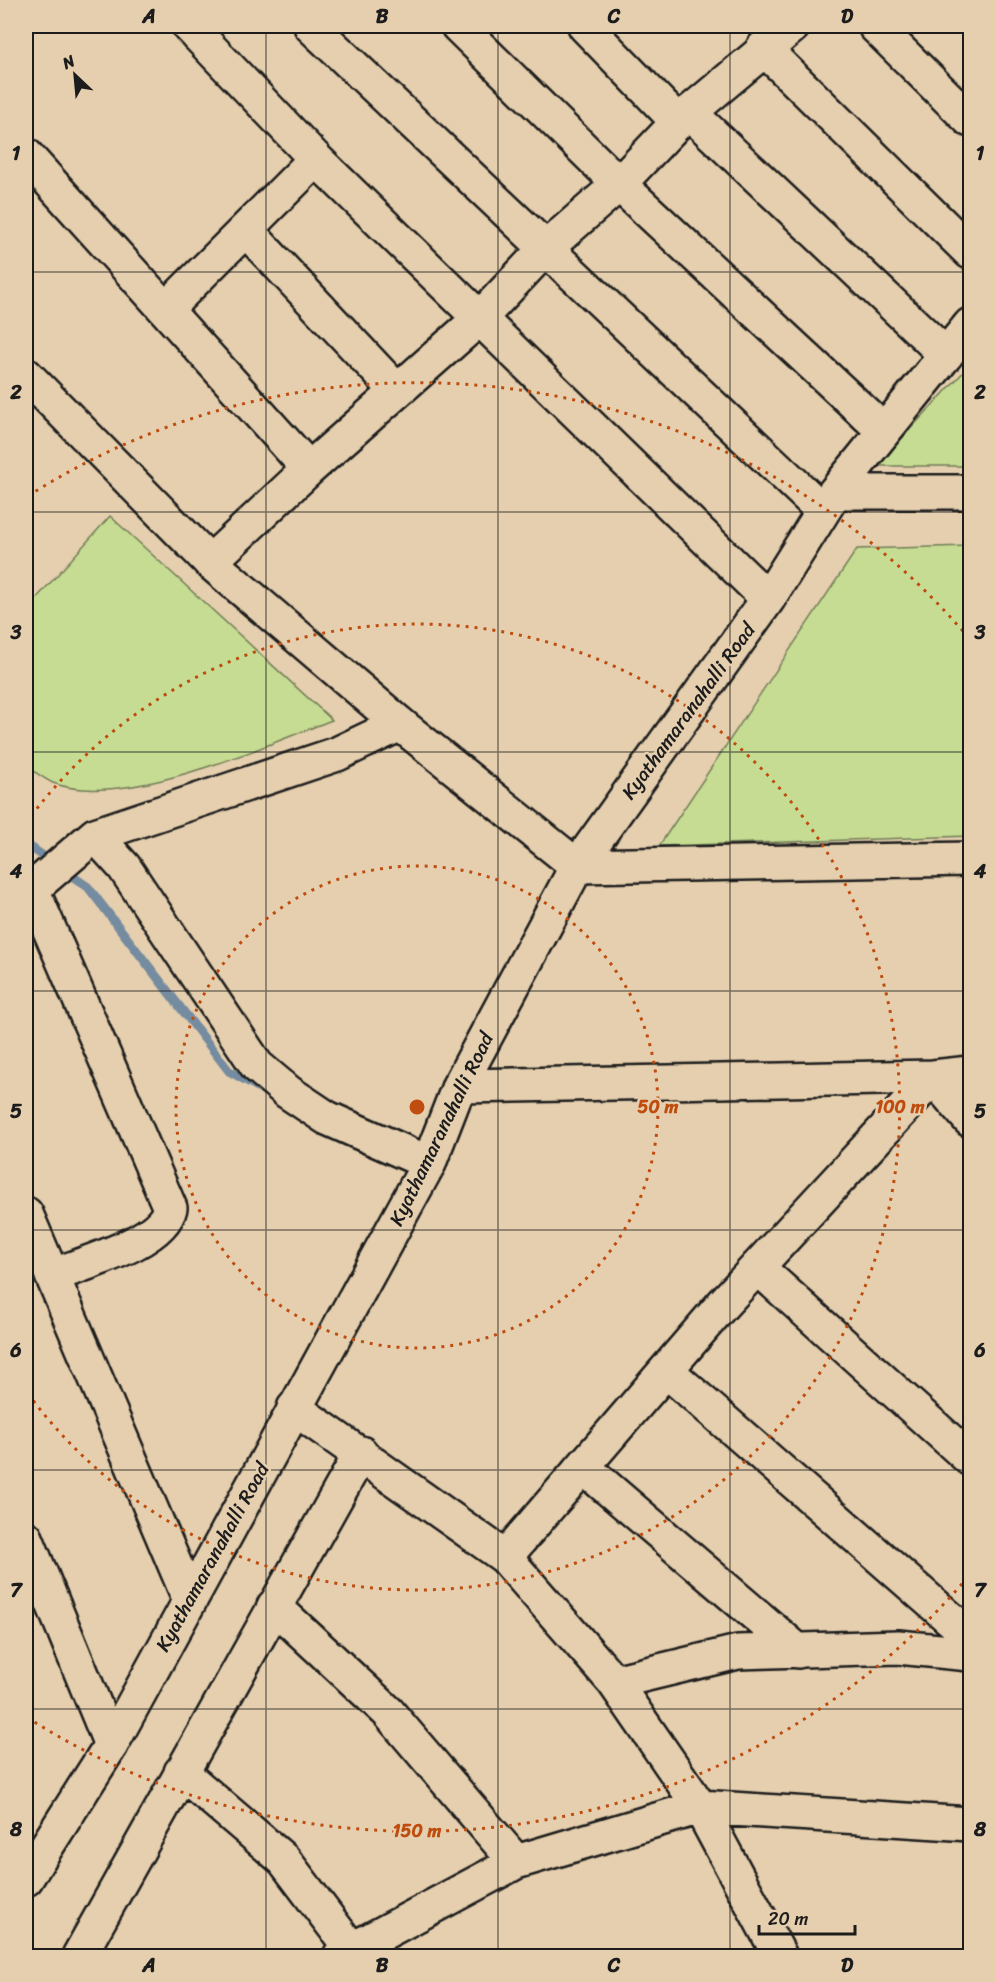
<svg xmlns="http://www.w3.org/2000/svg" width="996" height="1982" font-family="Sriracha,sans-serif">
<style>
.green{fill:#c6dc92;stroke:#717c57;stroke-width:1.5}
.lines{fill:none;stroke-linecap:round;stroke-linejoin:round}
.stream{stroke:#748ba0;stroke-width:9}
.minor-casing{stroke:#1c1c1c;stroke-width:38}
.major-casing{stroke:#1c1c1c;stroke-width:38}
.minor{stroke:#e5cfae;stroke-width:33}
.major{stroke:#e5cfae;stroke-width:33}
.grid{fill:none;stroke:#1c1c1c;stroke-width:1.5;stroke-opacity:0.55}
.ring{fill:none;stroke:#bf4d0f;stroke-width:3;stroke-dasharray:3 6}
.labels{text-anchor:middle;stroke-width:5;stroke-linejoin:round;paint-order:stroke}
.street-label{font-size:20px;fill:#1c1c1c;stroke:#e5cfae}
.centre{fill:#bf4d0f;stroke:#e5cfae;stroke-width:3}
.ring-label{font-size:18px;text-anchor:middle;font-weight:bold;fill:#bf4d0f;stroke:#e5cfae;stroke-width:5;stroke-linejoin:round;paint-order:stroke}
.neatline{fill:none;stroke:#1c1c1c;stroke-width:2}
.grid-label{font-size:20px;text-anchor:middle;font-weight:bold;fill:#1c1c1c}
</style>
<rect width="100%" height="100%" fill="#e5cfae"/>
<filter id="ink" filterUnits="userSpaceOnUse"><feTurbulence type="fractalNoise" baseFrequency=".0167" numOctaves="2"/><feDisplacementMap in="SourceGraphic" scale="12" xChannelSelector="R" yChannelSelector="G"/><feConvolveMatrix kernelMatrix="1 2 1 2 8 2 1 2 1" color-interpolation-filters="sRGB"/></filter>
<g filter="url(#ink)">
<path class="green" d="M 970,365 L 970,466 L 876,466 Z
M 110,516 L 332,720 C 263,746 124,810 53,783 C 44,779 34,771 26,766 L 26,610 Z
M 970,546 L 970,836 L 659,846 L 857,549 Z"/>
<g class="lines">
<path class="stream" d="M 26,844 L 88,887 L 229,1071 L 265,1091"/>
<defs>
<path id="minor" d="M 189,26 L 316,159 L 768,599
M 311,26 L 823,511
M 458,26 L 619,184 L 884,431
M 585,26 L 678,122
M 875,26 L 970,120
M 763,48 L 970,252
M 689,112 L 946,355
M 26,155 L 309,469
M 246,230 L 397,391
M 166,309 L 316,159
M 835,492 L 970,492
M 210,562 L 309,469 L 480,318 L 545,249 L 619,184 L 678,122 L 793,26
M 95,835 L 124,867 L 257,1066 L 288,1092 L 327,1118 L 429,1163
M 577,866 L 768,599 L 835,492 L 970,325
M 577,866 L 970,859
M 26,889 L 32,889 L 95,835 L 337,754 L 400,724
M 32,889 L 170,1208 C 162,1243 83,1263 52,1276
M 459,1086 L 933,1077 L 970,1073
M 26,1214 L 189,1598
M 757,1267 L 970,1459
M 667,1371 L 970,1636
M 294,1408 L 505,1557 L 614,1682 L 700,1807 L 780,1956
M 583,1467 L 798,1651
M 26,1538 L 111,1745
M 505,1557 L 723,1304 L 933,1077 L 970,1120
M 274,1606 L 388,1712 L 516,1862
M 614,1682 L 738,1652 L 898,1647 L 970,1654
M 181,1772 L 284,1860 L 352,1950
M 79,1956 L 361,1453
M 340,1956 L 516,1862 L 700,1807 L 970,1824"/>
<path id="major" d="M 26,375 L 210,562 L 400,724 L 577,866 L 459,1086 L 429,1163 L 111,1745 L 26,1879"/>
</defs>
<use href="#minor" class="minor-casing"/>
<use href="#major" class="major-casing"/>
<use href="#minor" class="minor"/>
<use href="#major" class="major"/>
</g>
</g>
<path class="grid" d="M 266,26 L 266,1956M 498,26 L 498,1956M 730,26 L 730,1956M 26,272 L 970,272M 26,512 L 970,512M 26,752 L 970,752M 26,991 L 970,991M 26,1230 L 970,1230M 26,1470 L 970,1470M 26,1709 L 970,1709"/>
<g class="ring">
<circle cx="417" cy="1107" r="241"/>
<path d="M26 823A483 483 0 1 1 26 1391"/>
<path d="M968 1577A724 724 0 0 1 28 1718M28 496A724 724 0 0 1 968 637"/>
</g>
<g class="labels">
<g class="street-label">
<text transform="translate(688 711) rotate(-54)" y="7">Kyathamaranahalli Road</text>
<text transform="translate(441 1129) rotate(-64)" y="7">Kyathamaranahalli Road</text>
<text transform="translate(212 1557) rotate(-61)" y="7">Kyathamaranahalli Road</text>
</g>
</g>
<circle cx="417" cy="1107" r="9" class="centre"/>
<g class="ring-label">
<text x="658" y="1113">50 m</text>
<text x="900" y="1113">100 m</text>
<text x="417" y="1837">150 m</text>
</g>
<rect width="996" height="1982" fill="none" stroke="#e5cfae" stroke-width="66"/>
<g transform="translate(75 75) rotate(334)" stroke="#e5cfae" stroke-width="4.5" paint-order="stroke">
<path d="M0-4.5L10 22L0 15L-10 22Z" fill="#1c1c1c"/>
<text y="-9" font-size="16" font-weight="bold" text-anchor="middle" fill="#1c1c1c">N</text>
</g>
<path d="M759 1925v9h96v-9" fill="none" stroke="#1c1c1c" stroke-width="3"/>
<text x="768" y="1925" font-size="18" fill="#1c1c1c" stroke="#e5cfae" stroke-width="4.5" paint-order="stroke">20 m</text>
<rect x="33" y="33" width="930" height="1916" class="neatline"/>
<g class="grid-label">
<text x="149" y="23">A</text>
<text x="382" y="23">B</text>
<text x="614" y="23">C</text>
<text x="847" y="23">D</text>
<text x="16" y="160">1</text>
<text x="980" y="160">1</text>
<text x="16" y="399">2</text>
<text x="980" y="399">2</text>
<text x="16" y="639">3</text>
<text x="980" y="639">3</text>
<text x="16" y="878">4</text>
<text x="980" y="878">4</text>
<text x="16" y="1118">5</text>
<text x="980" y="1118">5</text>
<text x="16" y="1357">6</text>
<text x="980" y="1357">6</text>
<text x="16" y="1597">7</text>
<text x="980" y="1597">7</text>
<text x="16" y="1836">8</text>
<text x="980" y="1836">8</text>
<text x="149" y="1972">A</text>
<text x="382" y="1972">B</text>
<text x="614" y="1972">C</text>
<text x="847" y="1972">D</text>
</g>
</svg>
